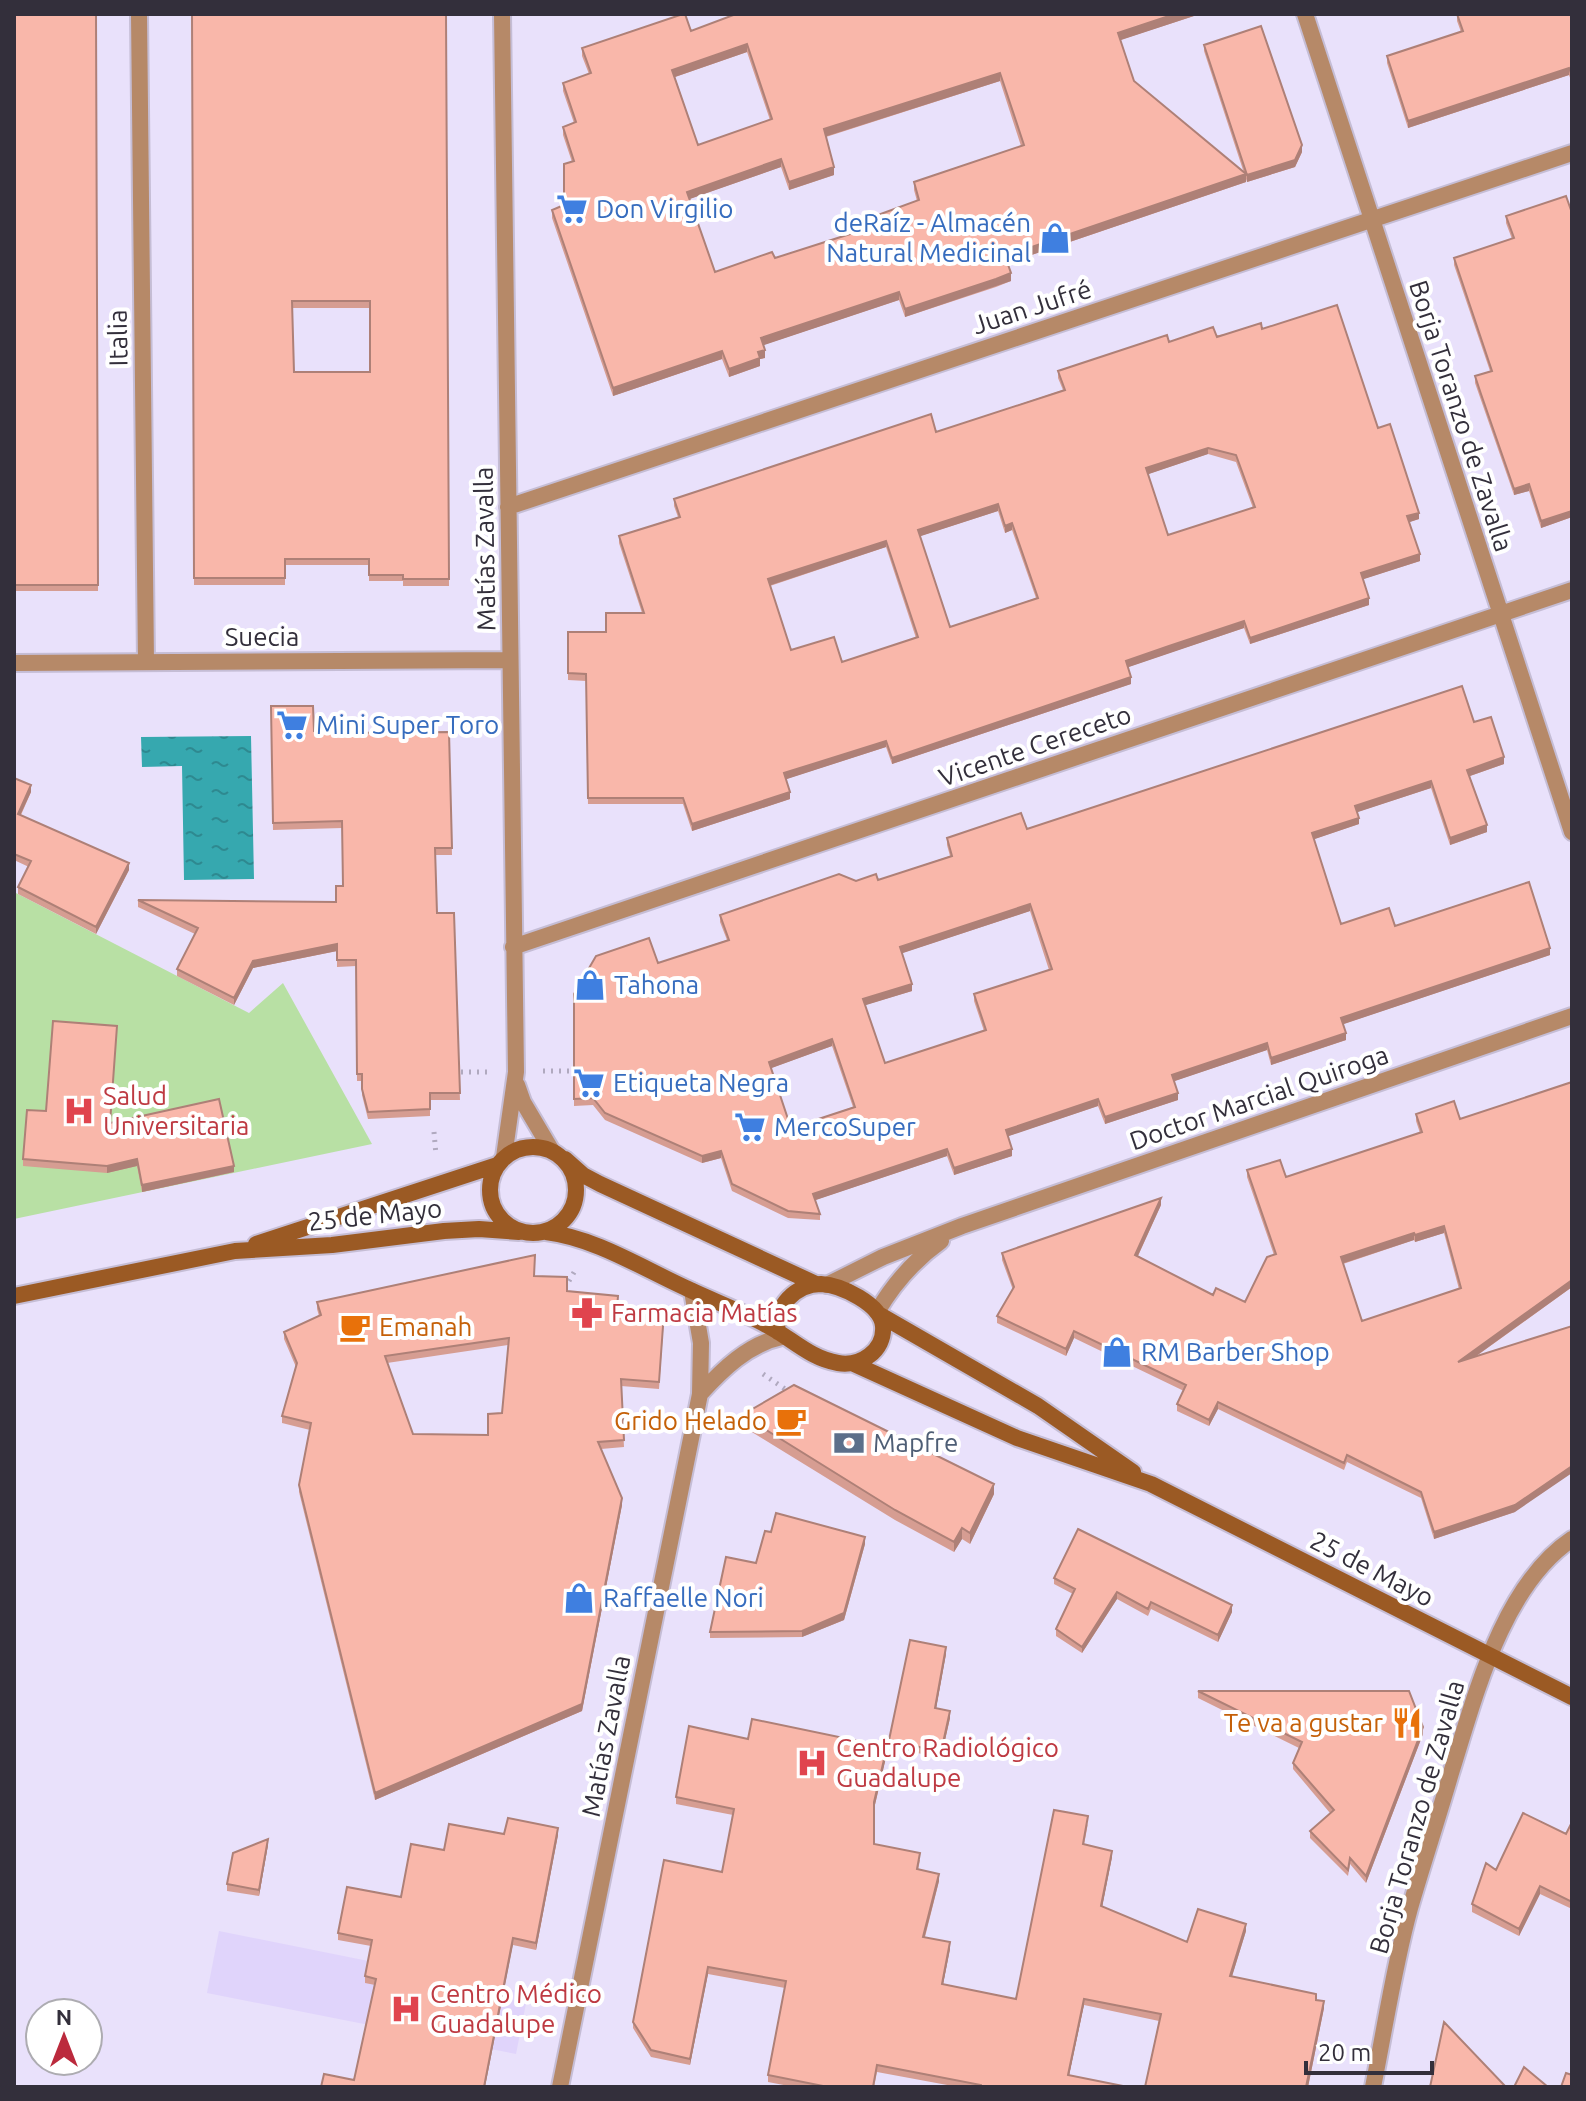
<svg xmlns="http://www.w3.org/2000/svg" width="1586" height="2101" font-family="Ubuntu,sans-serif">
<style>
.built{fill:#e0d4fb}
.grass{fill:#b8e0a4}
.water{fill:url(#water-ripples)}
.lines{fill:none;stroke-linecap:round;stroke-linejoin:round}
.street-casing{stroke:#c5bdd5;stroke-width:20}
.secondary-casing{stroke:#c5bdd5;stroke-width:20}
.path{stroke:#b0a9bf;stroke-width:5;stroke-dasharray:2 6;stroke-linecap:butt}
.street{stroke:#b68968;stroke-width:16}
.secondary{stroke:#9b5a24;stroke-width:16}
.wall{fill:#d69d92;fill-rule:evenodd}
.shaded-wall{fill:#ae8077}
.building{fill:#f9b7aa;stroke:#ae8077;stroke-width:2;fill-rule:evenodd}
.labels{text-anchor:middle;stroke-width:8;stroke-linejoin:round;paint-order:stroke}
.shop-label{font-size:26px;fill:#366cbe;stroke:#fff;text-anchor:start}
.street-label{font-size:26px;fill:#332f3b;stroke:#fff}
.health-label{font-size:26px;fill:#be3a42;stroke:#fff;text-anchor:start}
.food-label{font-size:26px;fill:#c56008;stroke:#fff;text-anchor:end}
.service-label{font-size:26px;fill:#4e5e75;stroke:#fff;text-anchor:start}
</style>
<defs>
<pattern id="water-ripples" width="26" height="14" patternUnits="userSpaceOnUse" patternTransform="scale(2)"><rect width="26" height="14" fill="#36a8af"/><path d="M2 4q2-2 4 0t4 0M15 11q2-2 4 0t4 0" fill="none" stroke="#2e8990"/></pattern>
</defs>
<rect width="100%" height="100%" fill="#e9e1fb"/>
<path class="built" d="M 219,1931 L 528,1993 L 516,2054 L 207,1993 Z"/>
<path class="grass" d="M 14,892 L 249,1013 L 283,983 L 372,1144 L 14,1219 Z"/>
<path class="water" d="M 251,736 L 254,879 L 184,880 L 182,766 L 142,767 L 141,737 Z"/>
<g class="lines">
<defs>
<path id="street" d="M 139,14 L 146,662
M 502,14 L 516,1072 L 504,1157
M 1305,14 L 1572,832
M 508,507 L 1572,153
M 14,663 L 510,660
M 513,947 L 1572,590
M 517,1085 L 523,1102 L 552,1151
M 827,1285 L 883,1257 L 962,1226 L 1572,1016
M 877,1312 C 894,1283 913,1261 941,1241
M 700,1394 C 722,1370 748,1344 782,1337
M 560,2087 L 700,1394 L 701,1343 L 692,1291
M 1373,2087 C 1385,2028 1394,1966 1410,1908 C 1423,1863 1438,1818 1451,1773 C 1475,1697 1502,1586 1572,1539"/>
<path id="secondary" d="M490 1190a43 43 0 1 1 86 0a43 43 0 1 1-86 0Z
M 565,1159 L 583,1175 L 600,1184 L 816,1284
M 546,1232 C 595,1238 642,1268 686,1288 C 715,1302 747,1313 775,1330 C 795,1342 813,1359 838,1363 C 860,1367 885,1351 883,1326 C 881,1304 841,1285 821,1284 C 796,1284 773,1307 778,1332
M 256,1244 L 497,1165
M 14,1296 L 235,1251 L 332,1245 L 444,1231 L 479,1229 L 519,1232
M 880,1315 L 1038,1406 L 1133,1472
M 854,1364 L 1017,1438 L 1151,1484 L 1572,1697"/>
</defs>
<use href="#street" class="street-casing"/>
<use href="#secondary" class="secondary-casing"/>
<path class="path" d="M 543,1071 L 574,1071
M 461,1072 L 489,1072
M 434,1132 L 436,1155
M 569,1281 L 576,1269
M 763,1374 L 791,1393"/>
<use href="#street" class="street"/>
<use href="#secondary" class="secondary"/>
</g>
<path class="wall" d="M 14,14 L 96,14 L 98,591 L 14,591 Z
M 192,14 L 446,14 L 449,586 L 403,586 L 403,581 L 369,581 L 369,565 L 285,565 L 285,585 L 194,585 ZM 292,308 L 370,308 L 370,372 L 294,372 Z
M 736,14 L 1200,14 L 1120,40 L 1134,81 L 1244,173 L 1204,51 L 1204,45 L 1302,152 L 1295,167 L 1247,182 L 1246,179 L 1246,182 L 1008,263 L 1011,281 L 996,287 L 905,317 L 899,300 L 763,345 L 765,358 L 760,359 L 760,366 L 729,377 L 722,359 L 613,396 L 552,218 L 552,210 L 564,205 L 572,162 L 563,135 L 563,127 L 574,123 L 563,91 L 563,83 L 589,74 L 582,56 L 582,48 L 691,31 ZM 747,52 L 770,120 L 698,145 L 675,77 ZM 1000,81 L 1021,146 L 914,182 L 914,190 L 917,201 L 848,226 L 848,235 L 775,258 L 715,272 L 689,199 L 781,167 L 789,190 L 834,175 L 826,137 Z
M 1457,14 L 1572,14 L 1572,83 L 1569,75 L 1408,128 L 1387,63 L 1387,56 L 1461,32 L 1457,21 Z
M 1572,213 L 1572,517 L 1541,528 L 1529,491 L 1514,495 L 1475,383 L 1475,376 L 1490,371 L 1454,265 L 1454,258 L 1512,239 L 1506,223 L 1506,216 Z
M 1262,329 L 1378,428 L 1419,519 L 1409,522 L 1420,561 L 1363,579 L 1369,605 L 1250,644 L 1244,628 L 1169,653 L 1128,667 L 1131,684 L 892,764 L 886,747 L 786,779 L 790,799 L 692,831 L 683,804 L 588,804 L 586,681 L 568,680 L 568,632 L 606,632 L 642,613 L 619,543 L 619,536 L 678,517 L 674,506 L 674,499 L 936,432 L 1063,390 L 1058,378 L 1058,371 L 1169,342 ZM 1208,454 L 1236,462 L 1253,508 L 1168,535 L 1148,474 ZM 998,511 L 1005,533 L 1012,530 L 1036,598 L 950,627 L 920,536 ZM 886,547 L 916,638 L 842,662 L 791,650 L 770,586 Z
M 271,706 L 314,731 L 341,733 L 449,732 L 452,855 L 435,855 L 437,913 L 454,913 L 460,1100 L 430,1100 L 430,1116 L 368,1119 L 362,1095 L 362,1081 L 357,1081 L 356,966 L 337,967 L 337,951 L 253,968 L 234,1005 L 177,976 L 177,969 L 195,934 L 138,907 L 138,900 L 336,902 L 342,886 L 342,828 L 273,830 Z
M 1474,722 L 1504,764 L 1470,776 L 1487,832 L 1450,845 L 1431,788 L 1357,812 L 1359,824 L 1314,839 L 1341,924 L 1395,926 L 1550,955 L 1343,1024 L 1346,1040 L 1271,1065 L 1267,1050 L 1174,1081 L 1178,1100 L 1126,1117 L 1105,1124 L 1098,1106 L 1008,1136 L 1012,1156 L 969,1170 L 954,1175 L 947,1156 L 815,1200 L 820,1214 L 820,1220 L 788,1218 L 732,1191 L 721,1158 L 702,1163 L 605,1120 L 593,1105 L 574,1106 L 574,994 L 658,963 L 727,940 L 720,922 L 720,915 L 856,881 L 878,880 L 950,856 L 947,845 L 947,838 L 1027,829 ZM 1030,911 L 1049,970 L 974,994 L 974,1001 L 984,1031 L 885,1063 L 865,1005 L 912,991 L 902,953 ZM 832,1046 L 853,1107 L 791,1128 L 771,1068 Z
M 14,778 L 31,792 L 21,815 L 129,870 L 96,934 L 18,894 L 18,887 L 29,867 L 14,860 Z
M 1416,1114 L 1460,1119 L 1572,1287 L 1475,1357 L 1515,1512 L 1434,1539 L 1421,1498 L 1347,1462 L 1344,1470 L 1218,1409 L 1209,1426 L 1177,1411 L 1177,1404 L 1184,1391 L 1074,1338 L 1066,1356 L 997,1323 L 997,1316 L 1013,1290 L 1002,1260 L 1002,1253 L 1161,1205 L 1138,1256 L 1213,1295 L 1245,1302 L 1274,1255 L 1247,1177 L 1247,1170 L 1286,1177 L 1348,1157 L 1420,1133 L 1416,1121 ZM 1444,1233 L 1459,1289 L 1362,1321 L 1343,1264 L 1414,1240 L 1415,1242 Z
M 111,1123 L 234,1172 L 142,1192 L 137,1166 L 107,1173 L 23,1166 L 23,1159 Z
M 534,1276 L 567,1291 L 618,1309 L 664,1319 L 659,1389 L 621,1386 L 624,1447 L 601,1449 L 622,1505 L 582,1711 L 375,1800 L 299,1492 L 299,1485 L 310,1430 L 282,1423 L 282,1416 L 296,1367 L 284,1339 L 284,1332 L 319,1316 L 317,1309 L 317,1302 ZM 508,1345 L 502,1413 L 488,1435 L 413,1434 L 387,1363 Z
M 742,1415 L 994,1494 L 970,1544 L 962,1539 L 954,1552 L 895,1520 L 742,1426 Z
M 771,1532 L 865,1544 L 844,1620 L 802,1637 L 710,1638 L 710,1632 L 756,1563 Z
M 1054,1578 L 1232,1612 L 1218,1642 L 1151,1609 L 1148,1616 L 1117,1599 L 1082,1653 L 1056,1636 L 1056,1629 L 1073,1594 L 1054,1584 Z
M 946,1654 L 936,1708 L 950,1718 L 941,1758 L 889,1747 L 889,1740 Z
M 1198,1691 L 1423,1734 L 1366,1883 L 1350,1864 L 1348,1876 L 1310,1838 L 1310,1831 L 1330,1813 L 1293,1769 L 1293,1763 L 1299,1748 L 1198,1698 Z
M 748,1739 L 887,1753 L 874,1809 L 874,1844 L 920,1860 L 918,1870 L 939,1881 L 925,1937 L 950,1949 L 943,1984 L 1016,1999 L 1088,1823 L 1084,1845 L 1112,1857 L 1102,1907 L 1187,1942 L 1246,1931 L 1232,1976 L 1316,2000 L 1324,2008 L 1308,2087 L 1145,2087 L 1159,2021 L 1084,2005 L 1069,2075 L 1128,2087 L 958,2087 L 877,2072 L 874,2087 L 794,2087 L 768,2082 L 768,2075 L 785,1988 L 708,1974 L 690,2065 L 651,2057 L 633,2028 L 633,2022 L 722,1872 L 733,1815 L 676,1804 L 676,1797 Z
M 1572,1822 L 1572,1909 L 1540,1894 L 1519,1936 L 1472,1912 L 1472,1904 L 1496,1870 L 1566,1834 Z
M 504,1834 L 558,1835 L 536,1950 L 513,1945 L 354,2080 L 375,1985 L 365,1983 L 365,1976 L 371,1946 L 338,1940 L 338,1933 L 401,1897 L 444,1850 Z
M 268,1845 L 259,1896 L 227,1891 L 227,1884 Z"/>
<path class="shaded-wall" d="M 1175,14 L 1200,14 L 1118,41 L 1118,33 Z
M 747,44 L 747,52 L 672,78 L 672,70 Z
M 1569,68 L 1569,75 L 1408,128 L 1408,121 Z
M 1000,73 L 1000,81 L 824,137 L 824,129 Z
M 1302,145 L 1302,152 L 1295,167 L 1247,182 L 1247,175 Z
M 781,159 L 781,167 L 687,200 L 687,192 Z
M 834,167 L 834,175 L 789,190 L 789,182 Z
M 1246,174 L 1246,182 L 1005,264 L 1005,256 Z
M 1011,273 L 1011,281 L 905,317 L 905,309 Z
M 899,292 L 899,300 L 761,346 L 761,338 Z
M 765,350 L 765,358 L 760,359 L 760,366 L 729,377 L 729,369 L 758,352 Z
M 722,351 L 722,359 L 613,396 L 613,388 Z
M 1208,448 L 1208,454 L 1146,475 L 1146,468 Z
M 1529,484 L 1529,491 L 1514,495 L 1514,489 Z
M 998,504 L 998,511 L 918,537 L 918,530 Z
M 1572,511 L 1572,517 L 1541,528 L 1541,521 Z
M 1419,513 L 1419,519 L 1407,523 L 1407,516 Z
M 1012,523 L 1012,530 L 1005,533 L 1005,526 Z
M 886,541 L 886,547 L 768,586 L 768,579 Z
M 1420,554 L 1420,561 L 1361,580 L 1361,573 Z
M 1369,598 L 1369,605 L 1250,644 L 1250,638 Z
M 1244,621 L 1244,628 L 1126,668 L 1126,661 Z
M 1131,677 L 1131,684 L 892,764 L 892,758 Z
M 886,741 L 886,747 L 784,780 L 784,773 Z
M 1504,757 L 1504,764 L 1467,777 L 1467,770 Z
M 1431,781 L 1431,788 L 1355,813 L 1355,806 Z
M 31,785 L 31,792 L 18,820 L 18,814 Z
M 790,792 L 790,799 L 692,831 L 692,824 Z
M 1359,818 L 1359,824 L 1312,840 L 1312,833 Z
M 1487,825 L 1487,832 L 1450,845 L 1450,838 Z
M 129,863 L 129,870 L 96,934 L 96,927 Z
M 1030,904 L 1030,911 L 900,954 L 900,947 Z
M 337,944 L 337,951 L 253,968 L 234,1005 L 234,998 L 253,961 Z
M 1550,948 L 1550,955 L 1341,1025 L 1341,1018 Z
M 912,984 L 912,991 L 863,1006 L 863,999 Z
M 1346,1033 L 1346,1040 L 1271,1065 L 1271,1058 Z
M 832,1039 L 832,1046 L 769,1069 L 769,1062 Z
M 1267,1043 L 1267,1050 L 1172,1082 L 1172,1075 Z
M 1178,1093 L 1178,1100 L 1105,1124 L 1105,1117 Z
M 1098,1099 L 1098,1106 L 1006,1137 L 1006,1130 Z
M 947,1149 L 947,1156 L 813,1201 L 813,1194 Z
M 1012,1149 L 1012,1156 L 954,1175 L 954,1168 Z
M 721,1151 L 721,1158 L 702,1163 L 702,1156 Z
M 137,1159 L 137,1166 L 107,1173 L 107,1166 Z
M 234,1166 L 234,1172 L 142,1192 L 142,1185 Z
M 1161,1198 L 1161,1205 L 1135,1262 L 1135,1255 Z
M 1444,1226 L 1444,1233 L 1415,1242 L 1415,1235 Z
M 1414,1233 L 1414,1240 L 1341,1264 L 1341,1257 Z
M 1572,1280 L 1572,1287 L 1458,1369 L 1458,1362 Z
M 1074,1331 L 1074,1338 L 1066,1356 L 1066,1349 Z
M 1218,1402 L 1218,1409 L 1209,1426 L 1209,1420 Z
M 1572,1466 L 1572,1473 L 1515,1512 L 1434,1539 L 1434,1532 Z
M 994,1484 L 994,1494 L 970,1544 L 970,1533 Z
M 622,1498 L 622,1505 L 582,1711 L 375,1800 L 375,1793 Z
M 962,1528 L 962,1539 L 954,1552 L 954,1542 Z
M 865,1537 L 865,1544 L 844,1620 L 802,1637 L 802,1631 Z
M 1117,1592 L 1117,1599 L 1082,1653 L 1082,1647 Z
M 1232,1605 L 1232,1612 L 1218,1642 L 1218,1635 Z
M 946,1647 L 946,1654 L 935,1715 L 935,1708 Z
M 950,1711 L 950,1718 L 941,1758 L 941,1752 Z
M 1423,1727 L 1423,1734 L 1366,1883 L 1366,1876 Z
M 887,1747 L 887,1753 L 874,1809 L 874,1802 Z
M 558,1828 L 558,1835 L 536,1950 L 536,1943 Z
M 268,1839 L 268,1845 L 259,1896 L 259,1890 Z
M 1112,1851 L 1112,1857 L 1101,1913 L 1101,1906 Z
M 939,1874 L 939,1881 L 923,1943 L 923,1937 Z
M 1540,1886 L 1540,1894 L 1519,1936 L 1519,1929 Z
M 1246,1924 L 1246,1931 L 1230,1983 L 1230,1976 Z
M 513,1938 L 513,1945 L 485,2087 L 484,2087 Z
M 950,1942 L 950,1949 L 942,1990 L 942,1984 Z
M 708,1967 L 708,1974 L 690,2065 L 690,2059 Z
M 1084,1999 L 1084,2005 L 1068,2081 L 1068,2075 Z
M 1324,2001 L 1324,2008 L 1308,2087 L 1306,2087 Z"/>
<path class="building" d="M 14,14 L 96,14 L 98,585 L 14,585 Z
M 192,14 L 446,14 L 449,579 L 403,579 L 403,575 L 369,575 L 369,559 L 285,559 L 285,578 L 194,578 ZM 292,301 L 370,301 L 370,372 L 294,372 Z
M 683,14 L 685,14 L 691,31 L 736,14 L 1175,14 L 1118,33 L 1134,81 L 1246,174 L 1005,256 L 1011,273 L 996,279 L 905,309 L 899,292 L 761,338 L 765,350 L 758,352 L 760,358 L 729,369 L 722,351 L 613,388 L 552,210 L 564,205 L 564,164 L 574,161 L 563,127 L 576,122 L 563,83 L 591,73 L 582,48 ZM 747,44 L 772,119 L 698,145 L 672,70 ZM 1000,73 L 1024,145 L 914,182 L 919,200 L 848,226 L 850,234 L 775,258 L 772,252 L 715,272 L 687,192 L 781,159 L 789,182 L 834,167 L 824,129 Z
M 1457,14 L 1572,14 L 1572,76 L 1569,68 L 1408,121 L 1387,56 L 1463,31 Z
M 1261,26 L 1302,145 L 1295,160 L 1247,175 L 1204,45 Z
M 1566,196 L 1572,213 L 1572,511 L 1541,521 L 1529,484 L 1514,489 L 1481,394 L 1475,376 L 1492,371 L 1454,258 L 1514,238 L 1506,216 Z
M 1337,305 L 1378,428 L 1390,424 L 1419,513 L 1407,516 L 1420,554 L 1361,573 L 1369,598 L 1250,638 L 1244,621 L 1169,646 L 1126,661 L 1131,677 L 892,758 L 886,741 L 784,773 L 790,792 L 692,824 L 683,798 L 588,798 L 586,674 L 568,673 L 568,632 L 606,632 L 606,613 L 644,613 L 619,536 L 680,517 L 674,499 L 931,414 L 936,432 L 1065,390 L 1058,371 L 1167,335 L 1169,342 L 1213,327 L 1217,337 L 1261,323 L 1262,329 ZM 1208,448 L 1236,455 L 1255,507 L 1168,535 L 1146,468 ZM 998,504 L 1005,526 L 1012,523 L 1038,598 L 950,627 L 918,530 ZM 886,541 L 918,637 L 842,662 L 834,637 L 791,650 L 768,579 Z
M 1462,686 L 1474,722 L 1491,717 L 1504,757 L 1467,770 L 1487,825 L 1450,838 L 1431,781 L 1355,806 L 1359,818 L 1312,833 L 1341,924 L 1389,908 L 1395,926 L 1529,882 L 1550,948 L 1341,1018 L 1346,1033 L 1271,1058 L 1267,1043 L 1172,1075 L 1178,1093 L 1126,1110 L 1105,1117 L 1098,1099 L 1006,1130 L 1012,1149 L 969,1163 L 954,1168 L 947,1149 L 813,1194 L 820,1214 L 788,1211 L 732,1184 L 721,1151 L 702,1156 L 605,1113 L 593,1098 L 574,1099 L 574,994 L 596,956 L 649,938 L 658,963 L 729,940 L 720,915 L 839,874 L 856,881 L 876,874 L 878,880 L 952,856 L 947,838 L 1021,813 L 1027,829 ZM 1030,904 L 1052,969 L 974,994 L 986,1030 L 885,1063 L 863,999 L 912,984 L 900,947 ZM 832,1039 L 855,1107 L 791,1128 L 769,1062 Z
M 271,706 L 313,706 L 314,731 L 341,730 L 341,733 L 449,732 L 452,848 L 435,848 L 437,913 L 454,913 L 460,1093 L 430,1093 L 430,1109 L 368,1112 L 362,1089 L 362,1074 L 357,1074 L 356,960 L 337,960 L 337,944 L 253,961 L 234,998 L 177,969 L 198,928 L 138,900 L 336,902 L 336,886 L 343,886 L 342,821 L 273,823 Z
M 14,778 L 31,785 L 18,814 L 129,863 L 96,927 L 18,887 L 31,861 L 14,854 Z
M 53,1021 L 117,1026 L 110,1123 L 219,1099 L 234,1166 L 142,1185 L 137,1159 L 107,1166 L 23,1159 L 27,1110 L 46,1111 Z
M 1572,1082 L 1572,1280 L 1458,1362 L 1572,1326 L 1572,1466 L 1515,1505 L 1434,1532 L 1421,1492 L 1347,1455 L 1344,1463 L 1218,1402 L 1209,1420 L 1177,1404 L 1186,1385 L 1074,1331 L 1066,1349 L 997,1316 L 1014,1287 L 1002,1253 L 1161,1198 L 1135,1255 L 1213,1295 L 1216,1288 L 1245,1302 L 1267,1257 L 1276,1254 L 1247,1170 L 1280,1160 L 1286,1177 L 1422,1132 L 1416,1114 L 1454,1101 L 1460,1119 ZM 1444,1226 L 1461,1288 L 1362,1321 L 1341,1257 L 1414,1233 L 1415,1235 Z
M 535,1255 L 534,1276 L 567,1277 L 567,1291 L 618,1296 L 617,1309 L 664,1312 L 659,1382 L 621,1379 L 624,1440 L 598,1442 L 622,1498 L 582,1704 L 375,1793 L 299,1485 L 311,1423 L 282,1416 L 297,1363 L 284,1332 L 321,1315 L 317,1302 ZM 509,1338 L 502,1413 L 488,1414 L 488,1435 L 413,1434 L 385,1356 Z
M 794,1385 L 994,1484 L 970,1533 L 962,1528 L 954,1542 L 895,1510 L 742,1415 Z
M 776,1513 L 865,1537 L 844,1613 L 802,1631 L 710,1632 L 726,1557 L 756,1563 L 765,1531 L 771,1532 Z
M 1078,1529 L 1232,1605 L 1218,1635 L 1151,1602 L 1148,1609 L 1117,1592 L 1082,1647 L 1056,1629 L 1075,1589 L 1054,1578 Z
M 910,1640 L 946,1647 L 935,1708 L 950,1711 L 941,1752 L 889,1740 Z
M 1198,1691 L 1409,1691 L 1423,1727 L 1366,1876 L 1350,1858 L 1348,1870 L 1310,1831 L 1334,1810 L 1293,1763 L 1302,1742 Z
M 752,1719 L 887,1747 L 874,1802 L 874,1844 L 920,1853 L 917,1869 L 939,1874 L 923,1937 L 950,1942 L 942,1984 L 1016,1999 L 1054,1810 L 1088,1816 L 1083,1844 L 1112,1851 L 1101,1906 L 1187,1942 L 1198,1909 L 1246,1924 L 1230,1976 L 1316,1994 L 1316,2000 L 1324,2001 L 1306,2087 L 1145,2087 L 1161,2014 L 1084,1999 L 1068,2075 L 1128,2087 L 981,2087 L 981,2085 L 877,2065 L 873,2087 L 828,2087 L 768,2075 L 786,1981 L 708,1967 L 690,2059 L 651,2050 L 633,2022 L 664,1860 L 722,1872 L 734,1809 L 676,1797 L 689,1726 L 748,1739 Z
M 1523,1813 L 1566,1834 L 1572,1822 L 1572,1902 L 1540,1886 L 1519,1929 L 1472,1904 L 1486,1863 L 1496,1870 Z
M 508,1818 L 558,1828 L 536,1943 L 513,1938 L 484,2087 L 321,2087 L 324,2074 L 354,2080 L 376,1979 L 365,1976 L 372,1940 L 338,1933 L 347,1887 L 401,1897 L 411,1844 L 444,1850 L 449,1824 L 504,1834 Z
M 268,1839 L 259,1890 L 227,1884 L 233,1853 Z
M 1444,2022 L 1506,2087 L 1430,2087 Z
M 1524,2067 L 1548,2087 L 1514,2087 Z
M 1566,2073 L 1572,2075 L 1572,2087 L 1561,2087 Z"/>
<defs>
<symbol id="supermarket-bare" viewBox="-9 -9 18 18"><path d="M-6-5.5h2.5l.6 2H6L4.5 2H-2.5L-4.4-4H-6ZM-1.5 3.2a1.3 1.3 0 1 0 .1 0ZM3 3.2a1.3 1.3 0 1 0 .1 0Z" fill="#3f7fe0" stroke="#fff" stroke-width="2.5" paint-order="stroke"/></symbol>
<symbol id="shop-bare" viewBox="-9 -9 18 18"><path d="M-5-2.5h2.3a2.7 3.5 0 0 1 5.4 0H5L5.5 6h-11ZM-1.5-2.5h3a1.5 2.3 0 0 0-3 0Z" fill="#3f7fe0" stroke="#fff" stroke-width="2.5" paint-order="stroke"/></symbol>
<symbol id="hospital-bare" viewBox="-9 -9 18 18"><path d="M-5-5h3v3.5h4V-5h3V5h-3V1.5h-4V5h-3Z" fill="#e0444e" stroke="#fff" stroke-width="2.5" paint-order="stroke"/></symbol>
<symbol id="pharmacy-bare" viewBox="-9 -9 18 18"><path d="M-2-6h4v4h4v4h-4v4h-4v-4h-4v-4h4Z" fill="#e0444e" stroke="#fff" stroke-width="2.5" paint-order="stroke"/></symbol>
<symbol id="cafe-bare" viewBox="-9 -9 18 18"><path d="M-5.5-4.5H6V0H3Q3 3.5 0 3.5H-2.5Q-5.5 3.5-5.5 0ZM3-3.2v2h1.7v-2ZM-6 4.5H4V6H-6Z" fill="#e8710a" stroke="#fff" stroke-width="2.5" paint-order="stroke"/></symbol>
<symbol id="bank-bare" viewBox="-9 -9 18 18"><path d="M-6-4H6V4H-6ZM0-2.3a2.3 2.3 0 1 0 0 4.6a2.3 2.3 0 1 0 0-4.6Z" fill="#5c6f8a" stroke="#fff" stroke-width="2.5" paint-order="stroke"/></symbol>
<symbol id="restaurant-bare" viewBox="-9 -9 18 18"><path d="M-5-6h1v4h1v-4h1v4h1v-4h1v5L-1.5 .5V6h-2V.5L-5-1ZM5-6V6H3V1.5H1.5Q1.5-4 5-6Z" fill="#e8710a" stroke="#fff" stroke-width="2.5" paint-order="stroke"/></symbol>
</defs>
<g fill-rule="evenodd">
<use href="#supermarket-bare" x="550" y="187" width="44" height="44"/>
<use href="#shop-bare" x="1033" y="216" width="44" height="44"/>
<use href="#supermarket-bare" x="270" y="703" width="44" height="44"/>
<use href="#shop-bare" x="568" y="963" width="44" height="44"/>
<use href="#supermarket-bare" x="567" y="1061" width="44" height="44"/>
<use href="#hospital-bare" x="57" y="1089" width="44" height="44"/>
<use href="#supermarket-bare" x="728" y="1105" width="44" height="44"/>
<use href="#pharmacy-bare" x="565" y="1291" width="44" height="44"/>
<use href="#cafe-bare" x="333" y="1305" width="44" height="44"/>
<use href="#shop-bare" x="1095" y="1330" width="44" height="44"/>
<use href="#cafe-bare" x="769" y="1399" width="44" height="44"/>
<use href="#bank-bare" x="827" y="1421" width="44" height="44"/>
<use href="#shop-bare" x="557" y="1576" width="44" height="44"/>
<use href="#restaurant-bare" x="1385" y="1701" width="44" height="44"/>
<use href="#hospital-bare" x="790" y="1741" width="44" height="44"/>
<use href="#hospital-bare" x="384" y="1987" width="44" height="44"/>
</g>
<g class="labels">
<g class="shop-label">
<text x="596" y="218">Don Virgilio</text>
<text x="1031" y="232" text-anchor="end">deRaíz - Almacén<tspan x="1031" dy="30">Natural Medicinal</tspan></text>
<text x="316" y="734">Mini Super Toro</text>
<text x="614" y="994">Tahona</text>
<text x="613" y="1092">Etiqueta Negra</text>
<text x="774" y="1136">MercoSuper</text>
<text x="1141" y="1361">RM Barber Shop</text>
<text x="603" y="1607">Raffaelle Nori</text>
</g>
<g class="street-label">
<text transform="translate(1032 307) rotate(-18)" y="9">Juan Jufré</text>
<text transform="translate(118 338) rotate(-91)" y="9">Italia</text>
<text transform="translate(1461 416) rotate(72)" y="9">Borja Toranzo de Zavalla</text>
<text transform="translate(485 549) rotate(-91)" y="9">Matías Zavalla</text>
<text x="262" y="646">Suecia</text>
<text transform="translate(1035 746) rotate(-19)" y="9">Vicente Cereceto</text>
<text transform="translate(1259 1098) rotate(-19)" y="9">Doctor Marcial Quiroga</text>
<text transform="translate(375 1215) rotate(-6)" y="9">25 de Mayo</text>
<text transform="translate(1372 1569) rotate(27)" y="9">25 de Mayo</text>
<text transform="translate(606 1736) rotate(-79)" y="9">Matías Zavalla</text>
<text transform="translate(1417 1817) rotate(-74)" y="9">Borja Toranzo de Zavalla</text>
</g>
<g class="health-label">
<text x="103" y="1105">Salud<tspan x="103" dy="30">Universitaria</tspan></text>
<text x="611" y="1322">Farmacia Matías</text>
<text x="836" y="1757">Centro Radiológico<tspan x="836" dy="30">Guadalupe</tspan></text>
<text x="430" y="2003">Centro Médico<tspan x="430" dy="30">Guadalupe</tspan></text>
</g>
<g class="food-label">
<text x="379" y="1336" text-anchor="start">Emanah</text>
<text x="767" y="1430">Grido Helado</text>
<text x="1383" y="1732">Te va a gustar</text>
</g>
<g class="service-label">
<text x="873" y="1452">Mapfre</text>
</g>
</g>
<rect width="1586" height="2101" fill="none" stroke="#332f3b" stroke-width="32"/>
<g transform="translate(64 2037)"><circle r="38" fill="#ffffff" stroke="#adacb1" stroke-width="2"/>
<path d="M0-6L14 30L0 20L-14 30Z" fill="#bb2a3d"/>
<text y="-12" font-size="22" font-weight="bold" text-anchor="middle" fill="#332f3b">N</text>
</g>
<path d="M1306 2061v12h126v-12" fill="none" stroke="#332f3b" stroke-width="4"/>
<text x="1318" y="2061" font-size="24" fill="#332f3b" stroke="#ffffff" stroke-width="6" paint-order="stroke">20 m</text>
</svg>
